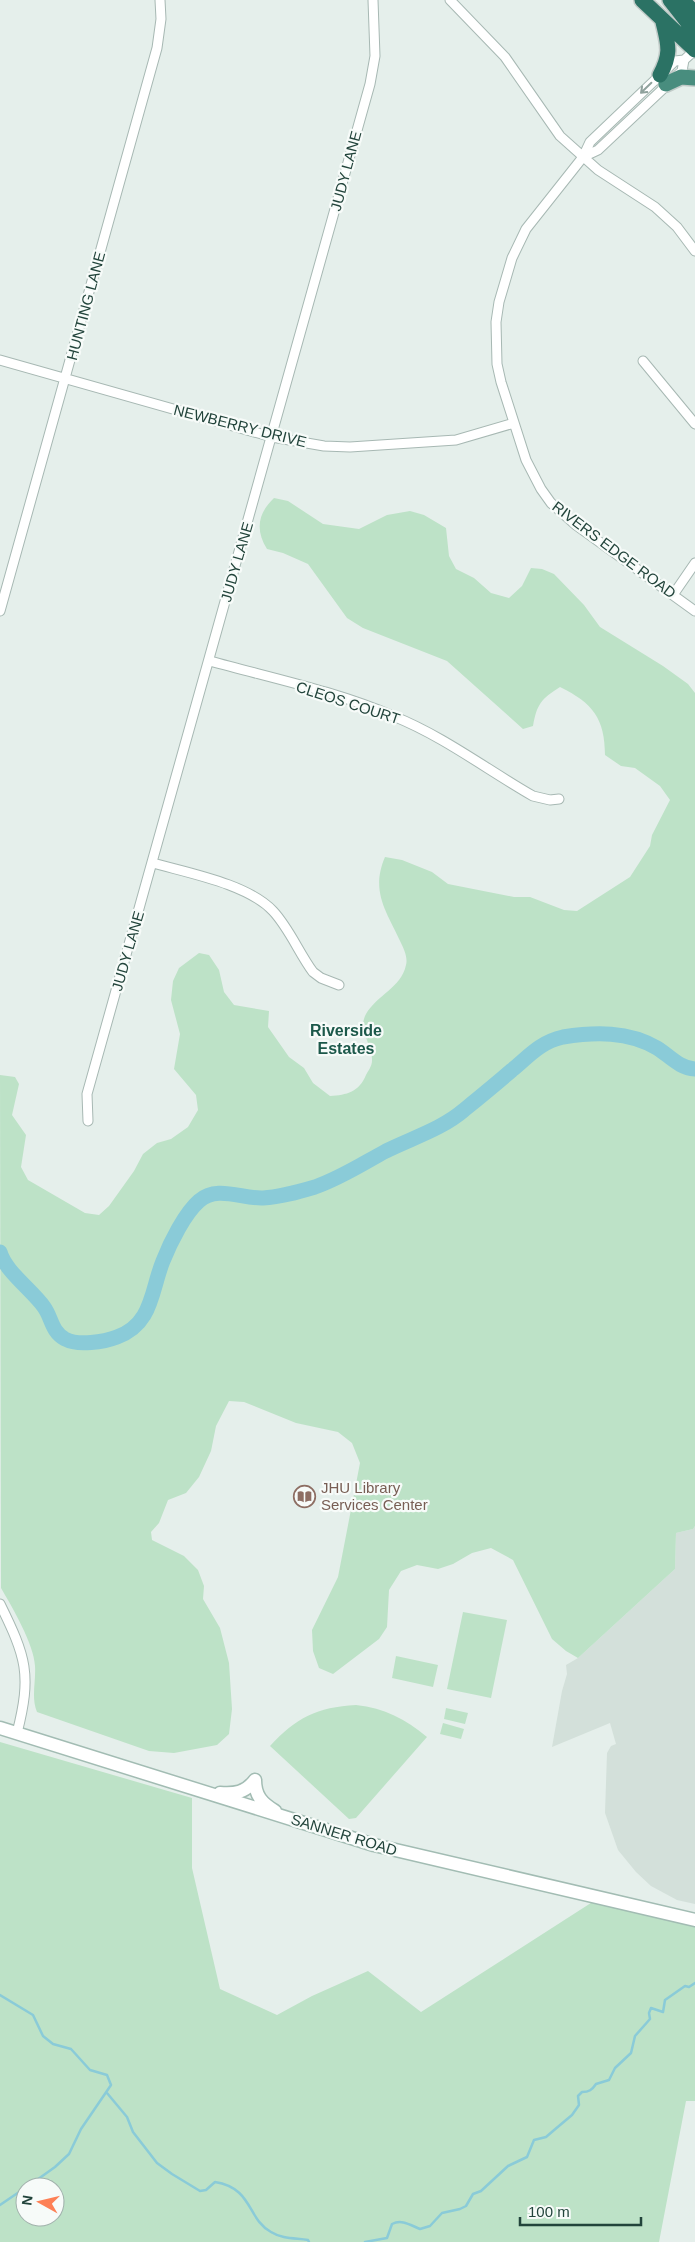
<svg xmlns="http://www.w3.org/2000/svg" width="695" height="2242" font-family="Arial,sans-serif">
<style>
.built{fill:#d3e0da}
.green{fill:#bde2c7;fill-rule:evenodd}
.lines{fill:none;stroke-linecap:round;stroke-linejoin:round}
.stream{stroke:#8acbd8;stroke-width:2.5}
.river{stroke:#8acbd8;stroke-width:15}
.minor-casing{stroke:#a7b8b3;stroke-width:11}
.secondary-casing{stroke:#a2bcb3;stroke-width:15}
.trunk-casing{stroke:#c1cbc8;stroke-width:18}
.motorway-casing{stroke:#c1cbc8;stroke-width:18}
.minor{stroke:#fff;stroke-width:9}
.secondary{stroke:#fff;stroke-width:12}
.trunk{stroke:#488d7e;stroke-width:15}
.motorway{stroke:#2b7264;stroke-width:15}
.oneway{stroke:#90a29d}
.labels{text-anchor:middle;stroke-width:4.5;stroke-linejoin:round;paint-order:stroke}
.street-label{font-size:15px;fill:#22443b;stroke:#f7fbf9}
.education-label{font-size:15px;fill:#785e54;stroke:#f7fbf9;text-anchor:start}
.neighbourhood-label{font-size:16px;font-weight:bold;fill:#1c584a;stroke:#f7fbf9}
</style>
<rect width="100%" height="100%" fill="#e5efeb"/>
<path class="built" d="M 695,1526 L 695,1904 L 677,1900 L 651,1886 L 636,1872 L 618,1850 L 605,1813 L 607,1753 L 611,1746 L 616,1744 L 610,1723 L 552,1747 L 562,1691 L 567,1674 L 566,1665 L 578,1658 L 675,1569 L 676,1533 L 693,1529 Z"/>
<path class="green" d="M 274,498 L 288,501 L 323,524 L 359,529 L 387,515 L 410,511 L 424,515 L 446,528 L 449,556 L 456,569 L 474,578 L 491,593 L 509,598 L 522,586 L 531,568 L 542,569 L 554,574 L 584,605 L 600,627 L 663,666 L 688,684 L 695,693 L 695,1526 L 693,1529 L 676,1533 L 675,1569 L 578,1658 L 566,1651 L 552,1639 L 513,1560 L 491,1548 L 472,1553 L 453,1564 L 438,1569 L 417,1565 L 401,1571 L 389,1590 L 387,1627 L 379,1639 L 333,1674 L 319,1668 L 313,1651 L 312,1630 L 338,1577 L 360,1463 L 352,1443 L 338,1432 L 296,1423 L 244,1402 L 229,1401 L 216,1426 L 211,1451 L 199,1477 L 186,1493 L 168,1500 L 159,1523 L 151,1532 L 152,1540 L 184,1556 L 198,1570 L 204,1586 L 203,1599 L 220,1628 L 229,1663 L 232,1709 L 229,1734 L 217,1745 L 174,1753 L 149,1751 L 37,1712 C 31,1697 36,1683 35,1666 C 34,1644 12,1607 1,1588 L 0,1075 L 15,1077 L 19,1084 L 12,1115 L 26,1135 L 21,1167 L 28,1180 L 85,1213 L 99,1215 L 109,1206 L 134,1171 L 143,1154 L 157,1143 L 171,1139 L 188,1127 L 198,1110 L 196,1095 L 174,1069 L 180,1034 L 171,1000 L 173,981 L 179,968 L 199,953 L 209,955 L 219,970 L 224,992 L 234,1005 L 269,1011 L 268,1027 L 289,1057 L 304,1068 L 313,1083 L 330,1096 C 347,1095 359,1092 366,1075 C 368,1071 372,1066 372,1061 C 373,1045 357,1030 366,1014 C 377,995 401,988 406,965 C 408,958 404,949 401,943 C 387,912 370,892 385,857 L 402,860 L 432,872 L 448,884 L 514,897 L 530,897 L 564,910 L 577,911 L 630,877 L 650,846 L 652,835 L 670,800 L 660,786 L 635,768 L 621,766 L 605,755 C 605,719 593,703 560,687 C 541,699 537,704 533,726 L 523,729 L 447,661 L 363,628 L 347,618 L 308,564 L 283,553 L 267,549 C 255,530 258,513 274,498 Z
M 463,1612 L 507,1620 L 491,1698 L 447,1689 Z
M 396,1656 L 438,1665 L 433,1687 L 392,1678 Z
M 356,1705 C 385,1708 405,1719 427,1737 L 356,1818 L 349,1819 L 270,1746 C 296,1718 317,1707 356,1705 Z
M 446,1708 L 468,1713 L 465,1724 L 444,1719 Z
M 443,1723 L 464,1729 L 461,1739 L 440,1734 Z
M 0,1742 L 192,1798 L 192,1868 L 220,1989 L 277,2015 L 312,1996 L 368,1971 L 421,2012 L 594,1901 L 695,1925 L 695,2101 L 686,2101 L 659,2242 L 0,2242 ZM 25,2187 L 55,2187 L 55,2217 L 25,2217 Z"/>
<g class="lines">
<path class="stream" d="M 0,1995 L 33,2015 L 43,2036 L 53,2044 L 71,2049 L 90,2070 L 107,2075 L 111,2085 L 81,2129 L 69,2154 L 55,2167 L 27,2187
M 107,2093 L 127,2117 L 133,2132 L 157,2163 L 172,2174 L 200,2191 L 206,2190 L 215,2182 C 253,2188 247,2219 271,2232 C 282,2239 296,2238 308,2240 L 309,2242
M 0,2205 L 25,2188
M 365,2242 L 387,2238 L 392,2224 C 402,2219 410,2225 420,2229 L 430,2226 L 442,2213 L 460,2209 L 466,2206 L 473,2194 L 481,2191 L 508,2166 L 527,2157 L 534,2140 L 546,2137 L 553,2131 L 572,2115 L 579,2105 L 578,2096 L 582,2092 C 589,2092 592,2090 596,2084 L 609,2080 L 615,2068 L 631,2053 L 635,2036 L 650,2019 L 649,2013 L 651,2008 L 663,2012 L 665,2000 L 685,1986 L 689,1987 L 695,1983"/>
<path class="river" d="M 0,1252 C 5,1271 32,1290 44,1307 C 52,1318 51,1331 65,1339 C 78,1346 104,1342 117,1337 C 153,1324 151,1290 163,1261 C 170,1243 185,1213 199,1201 C 217,1185 242,1199 263,1198 C 281,1197 298,1192 315,1187 C 341,1178 362,1164 386,1151 C 412,1138 442,1129 464,1110 C 480,1097 496,1084 512,1070 C 528,1057 540,1042 563,1037 C 595,1032 628,1031 657,1048 C 670,1056 679,1068 695,1069"/>
<defs>
<path id="minor" d="M 450,0 L 505,57 L 560,136 L 598,170 L 655,207 L 677,227 L 695,251
M 684,60 L 675,61 L 590,142 L 583,157 L 526,229 L 512,258 L 499,302 L 496,322 L 497,364 L 501,382 L 526,460 L 541,489 L 551,503 L 576,525 L 695,611
M 583,157 L 598,150 L 682,71 L 684,60 L 695,50
M 0,360 L 272,437 L 324,446 L 350,447 L 456,440 L 514,423
M 643,361 L 695,424
M 673,595 L 695,563
M 0,611 L 157,48 L 161,19 L 160,0
M 210,661 C 271,678 335,691 393,716 C 443,736 486,769 533,796 L 550,800 L 559,799
M 153,863 C 188,873 248,884 273,911 C 289,928 299,953 313,972 L 321,978 L 339,985
M 88,1121 L 87,1094 L 370,84 L 375,56 L 373,0
M 0,1604 C 26,1657 32,1674 17,1733"/>
<path id="secondary" d="M 0,1728 L 374,1845 L 695,1920
M 255,1780 C 255,1796 262,1803 275,1811
M 220,1793 C 235,1794 245,1793 255,1780"/>
<path id="trunk" d="M 666,84 L 681,77 L 695,78"/>
<path id="motorway" d="M 642,0 L 695,50
M 670,0 L 688,23 L 695,50
M 682,0 L 695,13
M 660,75 C 672,53 668,44 663,22"/>
</defs>
<use href="#minor" class="minor-casing"/>
<use href="#secondary" class="secondary-casing"/>
<use href="#trunk" class="trunk-casing"/>
<use href="#motorway" class="motorway-casing"/>
<use href="#minor" class="minor"/>
<use href="#secondary" class="secondary"/>
<use href="#trunk" class="trunk"/>
<use href="#motorway" class="motorway"/>
</g>
<defs><path id="oneway-shaft" d="M-6 0H5M1.5-3L5.5 0L1.5 3" fill="none" stroke-width="1.6" stroke-linecap="round" stroke-linejoin="round" transform="scale(1.25)"/></defs>
<use class="oneway" href="#oneway-shaft" transform="translate(646 88) rotate(136)"/>
<defs>
<symbol id="library-ring" viewBox="-11 -11 22 22"><circle r="9.5" fill="#f7fbf9" stroke="#8d6e63" stroke-width="1.5"/><path d="M-6-4Q-3-5.5-.7-3.5V5Q-3 3-6 4ZM6-4Q3-5.5 .7-3.5V5Q3 3 6 4Z" fill="#8d6e63"/></symbol>
</defs>
<g fill-rule="evenodd">
<use href="#library-ring" x="292" y="1484" width="25" height="25"/>
</g>
<g class="labels">
<g class="street-label">
<text transform="translate(346 171) rotate(-75)" y="5">JUDY LANE</text>
<text transform="translate(86 306) rotate(-75)" y="5">HUNTING LANE</text>
<text transform="translate(240 426) rotate(14)" y="5">NEWBERRY DRIVE</text>
<text transform="translate(614 550) rotate(37)" y="5">RIVERS EDGE ROAD</text>
<text transform="translate(237 562) rotate(-74)" y="5">JUDY LANE</text>
<text transform="translate(348 703) rotate(18)" y="5">CLEOS COURT</text>
<text transform="translate(128 951) rotate(-74)" y="5">JUDY LANE</text>
<text transform="translate(344 1835) rotate(17)" y="5">SANNER ROAD</text>
</g>
<g class="education-label">
<text x="321" y="1493">JHU Library<tspan x="321" dy="17">Services Center</tspan></text>
</g>
<g class="neighbourhood-label">
<text x="346" y="1036">Riverside<tspan x="346" dy="18">Estates</tspan></text>
</g>
</g>
<g transform="translate(40 2202) rotate(278)"><circle r="24" fill="#f7fbf9" stroke="#a2b2ad"/>
<path d="M0-4L9 19L0 12L-9 19Z" fill="#fd8056"/>
<text y="-8" font-size="14" font-weight="bold" text-anchor="middle" fill="#22443b">N</text>
</g>
<path d="M520 2217v8h121v-8" fill="none" stroke="#22443b" stroke-width="2.5"/>
<text x="528" y="2217" font-size="15" fill="#22443b" stroke="#f7fbf9" stroke-width="4" paint-order="stroke">100 m</text>
</svg>
